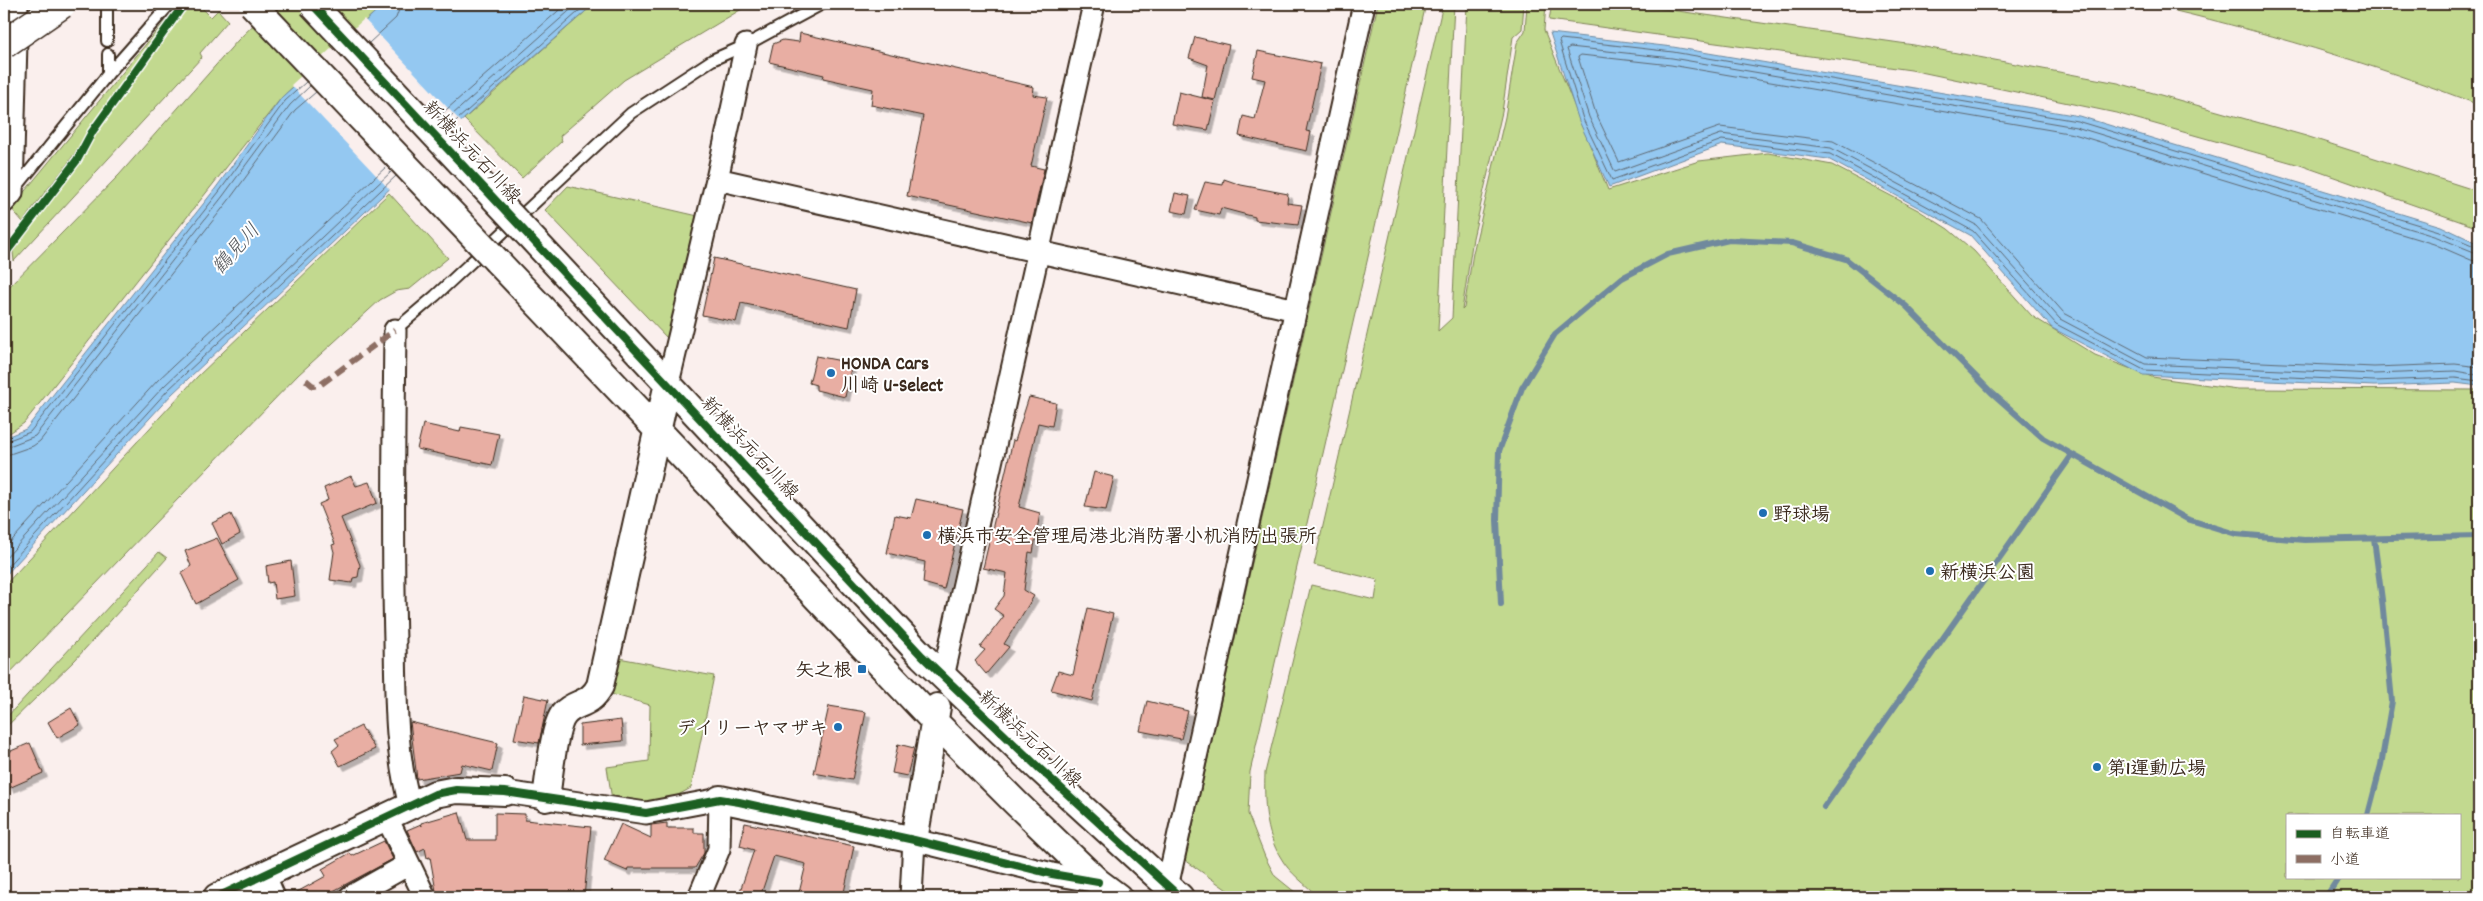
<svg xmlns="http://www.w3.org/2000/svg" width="2483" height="901" font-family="Dekko,'Klee One',sans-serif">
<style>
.green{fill:#c2d98f;stroke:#7e8256;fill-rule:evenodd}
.water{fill:#94c8f1;stroke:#70899d}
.pier{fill:#faefed}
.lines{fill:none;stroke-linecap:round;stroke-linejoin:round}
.shore{stroke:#5f6972;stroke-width:1}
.stream{stroke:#70899d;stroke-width:6}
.building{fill:#e8aea3;stroke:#3b2a1e;filter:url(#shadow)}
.service-casing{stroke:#3b2a1e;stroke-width:14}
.minor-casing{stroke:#3b2a1e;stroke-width:25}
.tertiary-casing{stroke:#3b2a1e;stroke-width:30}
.service{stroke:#fff;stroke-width:10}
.minor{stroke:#fff;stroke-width:21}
.tertiary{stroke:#fff;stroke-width:26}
.tertiary-bridge-casing{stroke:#3b2a1e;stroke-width:30;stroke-linecap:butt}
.motorway-bridge-casing{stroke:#3b2a1e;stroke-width:31;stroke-linecap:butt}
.tertiary-bridge{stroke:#fff;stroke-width:26}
.motorway-bridge{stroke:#fff;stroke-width:28}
.quiet{stroke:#8d6e63;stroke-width:6;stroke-dasharray:12 6;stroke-linecap:butt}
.cycleway-casing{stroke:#fff;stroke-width:11}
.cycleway{stroke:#1b5e20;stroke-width:8}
.poi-dot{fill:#1f6fb2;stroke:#fff;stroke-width:2}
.labels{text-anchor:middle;stroke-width:4;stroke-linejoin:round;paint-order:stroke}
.street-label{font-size:19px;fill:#3b2a1e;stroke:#fff}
.poi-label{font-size:19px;font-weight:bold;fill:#3b2a1e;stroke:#fff;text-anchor:start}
.water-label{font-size:20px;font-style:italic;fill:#56595d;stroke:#fff}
</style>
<defs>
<filter id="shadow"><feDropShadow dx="4.5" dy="4.5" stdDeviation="0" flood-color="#0004"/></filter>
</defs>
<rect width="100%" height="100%" fill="#faefed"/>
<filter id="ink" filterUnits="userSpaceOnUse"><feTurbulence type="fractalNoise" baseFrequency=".02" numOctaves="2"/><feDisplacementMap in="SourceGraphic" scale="10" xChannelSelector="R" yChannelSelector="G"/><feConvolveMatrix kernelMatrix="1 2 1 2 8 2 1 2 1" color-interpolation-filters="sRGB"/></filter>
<g filter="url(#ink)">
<path class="green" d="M 179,4 L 81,143 C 65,171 41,194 23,222 L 11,208 Z
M 188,4 L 198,4 L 211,17 L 218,10 L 228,21 L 200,53 L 202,57 L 14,261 L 13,252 L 39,212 L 79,161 L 95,134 Z
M 275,4 L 384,4 L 282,97 L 24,423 L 4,437 L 4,292 L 119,175 L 238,40 Z
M 594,4 L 750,4 L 624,80 L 560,136 L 562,141 L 522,178 L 464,119 Z
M 1378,4 L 1426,4 L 1250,772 L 1248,814 L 1265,857 L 1275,876 L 1301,897 L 1237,897 L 1185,860 Z
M 1443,4 L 1454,4 L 1438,331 L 1452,318 L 1467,4 L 1524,4 L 1522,29 L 1513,37 L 1502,112 L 1473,238 L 1462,310 L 1464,308 L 1473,253 L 1505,117 L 1517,43 L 1525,31 L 1527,4 L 1546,4 L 1544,30 L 1608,190 L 1699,161 L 1768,153 L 1832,165 L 1918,210 L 1948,229 L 1974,251 L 2032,316 L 2095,355 L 2152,377 L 2237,389 L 2479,390 L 2479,897 L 1318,897 C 1307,885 1289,873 1281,858 C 1265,833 1264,801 1265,773 L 1311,585 L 1375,600 L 1378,580 L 1314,565 ZM 2287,815 L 2459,815 L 2459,877 L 2287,877 Z
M 1552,4 L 1629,4 L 1914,45 L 2118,83 L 2306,136 L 2471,189 L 2479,192 L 2479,228 L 2300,165 L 2116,113 L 1911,70 L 1549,20 Z
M 2146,4 L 2479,4 L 2479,105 C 2372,63 2259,30 2146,4 Z
M 568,186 L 698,216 L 667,338 L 545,210 Z
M 389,193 L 448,258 L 410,289 L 396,291 L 380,300 L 298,375 L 4,679 L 4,586 L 197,377 Z
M 159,552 L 167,558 L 75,660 L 4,729 L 4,720 Z
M 619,658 L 714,676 L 691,788 L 667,801 L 633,804 L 612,800 L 607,767 L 649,761 L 650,705 L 611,694 Z"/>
<path class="water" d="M 384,4 L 594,4 L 485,99 L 172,394 L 4,577 L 4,438 L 26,429 L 215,189 L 282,97 Z
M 1550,33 L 1673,47 L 2079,116 L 2441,226 L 2479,244 L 2479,386 L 2455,383 L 2374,386 L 2143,375 L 2052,328 L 1970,235 L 1828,159 L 1722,145 L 1609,187 L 1579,121 Z"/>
<path class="pier" d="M 364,19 L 463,124 L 391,191 L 291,85 Z"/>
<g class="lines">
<path class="shore" d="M 369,43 L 396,18 L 401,4
M 438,117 L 566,4
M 443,123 L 577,4
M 448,128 L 587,4
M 2479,248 L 2439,231 L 2077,121 L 1673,52 L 1561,39 L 1559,41 L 1583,119 L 1612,180 L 1722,140 L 1830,154 L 1973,231 L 2056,324 L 2144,370 L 2374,381 L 2455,378 L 2479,381
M 2479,254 L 2437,237 L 2076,127 L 1672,58 L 1570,47 L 1567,49 L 1589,117 L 1615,172 L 1721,134 L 1831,148 L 1976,225 L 2060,319 L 2145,364 L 2374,374 L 2455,371 L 2479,375
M 2479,262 L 2471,260 L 2434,244 L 2074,134 L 1671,65 L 1581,55 L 1578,57 L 1596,114 L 1619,162 L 1720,127 L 1833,141 L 1981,219 L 2064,313 L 2147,357 L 2374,367 L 2455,364 L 2479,367
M 4,442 L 30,432 L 219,192 L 285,101 L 306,82
M 4,448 L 35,436 L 223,196 L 290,105 L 310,86
M 4,456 L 33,446 L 40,441 L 229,200 L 295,110 L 316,92
M 4,549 L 158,380 L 387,166
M 4,560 L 164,386 L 392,171
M 4,570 L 168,390 L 396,176"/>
<path class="stream" d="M 1501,604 L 1497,520 L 1499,451 L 1522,388 L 1555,334 L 1622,278 L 1668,254 L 1729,240 L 1792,243 L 1846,259 L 1906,306 L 1991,392 L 2043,438 L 2187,519 L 2236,534 L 2304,540 L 2479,536
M 1824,807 L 2072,455
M 2368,815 L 2381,765 L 2392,701 L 2382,600 L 2374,539
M 2326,897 L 2339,877"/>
</g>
<path class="building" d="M 800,33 L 1034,87 L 1033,95 L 1047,97 L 1031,166 L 1044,169 L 1032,223 L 907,196 L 923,116 L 871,105 L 873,89 L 823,78 L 824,75 L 769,62 L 773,44 L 783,40 L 799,42 Z
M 1195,37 L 1229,45 L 1215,100 L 1202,97 L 1208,65 L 1189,58 Z
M 1258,51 L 1321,64 L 1306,131 L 1311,132 L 1307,151 L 1239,136 L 1243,116 L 1255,119 L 1265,80 L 1252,77 Z
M 1179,92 L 1215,101 L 1208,130 L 1172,124 Z
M 1224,179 L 1241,185 L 1288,194 L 1287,203 L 1302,205 L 1298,225 L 1255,220 L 1255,217 L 1221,208 L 1219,215 L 1195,210 L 1205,182 L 1223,185 Z
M 1175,193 L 1190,196 L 1186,214 L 1171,211 Z
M 714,258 L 856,290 L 849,327 L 741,303 L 736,322 L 702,315 Z
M 816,356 L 852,363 L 845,397 L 816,390 L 816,385 L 809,383 Z
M 1029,397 L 1056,403 L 1052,426 L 1038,423 L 1019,507 L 1040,513 L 1033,553 L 1029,552 L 1024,590 L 1034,596 L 1004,644 L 1009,647 L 986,674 L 975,661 L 985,650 L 980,647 L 1004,616 L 994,609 L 1004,596 L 1007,573 L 983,568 L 1013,440 L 1015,441 Z
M 423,424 L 460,432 L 461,427 L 499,434 L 492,465 L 417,449 Z
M 1094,472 L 1114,477 L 1106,510 L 1085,507 Z
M 351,476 L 356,486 L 369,482 L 377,503 L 341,518 L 360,565 L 358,577 L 353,578 L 352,583 L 330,580 L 334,552 L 332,545 L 335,544 L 319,504 L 328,500 L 324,488 Z
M 916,499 L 963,509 L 944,589 L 923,583 L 925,562 L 887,553 L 895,515 L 911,518 Z
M 231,514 L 240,534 L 222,544 L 212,523 Z
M 217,538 L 239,580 L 196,604 L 181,573 L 191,566 L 185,551 Z
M 291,561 L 295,596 L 275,599 L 273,582 L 268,583 L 266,566 Z
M 1088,608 L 1113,614 L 1092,701 L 1051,690 L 1058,671 L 1073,675 Z
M 524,695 L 548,700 L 539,743 L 514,739 Z
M 1147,701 L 1188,711 L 1181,739 L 1140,731 Z
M 829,706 L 866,712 L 852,780 L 814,773 Z
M 71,708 L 80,725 L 57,738 L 48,722 Z
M 621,720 L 623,741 L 580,745 L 580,725 Z
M 410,722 L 498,743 L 492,771 L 462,764 L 460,772 L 417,779 Z
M 361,726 L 375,749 L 340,766 L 332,751 L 339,745 L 335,739 Z
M 30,743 L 43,773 L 9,788 L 4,777 L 4,763 L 9,759 L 6,753 Z
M 898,744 L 914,748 L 907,776 L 892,773 Z
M 459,812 L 467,840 L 495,840 L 495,813 L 525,814 L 525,820 L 591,827 L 584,897 L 437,897 L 430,857 L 427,858 L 425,848 L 417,852 L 407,830 L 421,824 L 422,826 L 421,823 Z
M 667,823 L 667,828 L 694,828 L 694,833 L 704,833 L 704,853 L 695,868 L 628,868 L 627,871 L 604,861 L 621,824 L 651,838 L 651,825 Z
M 745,823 L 854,846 L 843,897 L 798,897 L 806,864 L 774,856 L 760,897 L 738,897 L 754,850 L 740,846 Z
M 384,841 L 393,859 L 322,897 L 288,897 L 326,876 L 322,869 L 350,853 L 352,856 Z"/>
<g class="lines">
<defs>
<path id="service" d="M 107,4 L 107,41
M 108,54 L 108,74
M 15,189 L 108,74 L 170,4
M 395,330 L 435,296 L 631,113 L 712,60 L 746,45 L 822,4"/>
<path id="minor" d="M 717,179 L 1296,310
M 4,202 L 12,193 L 17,4
M 395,330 C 394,434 392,537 395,640 C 396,696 395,752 410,805
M 668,383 L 717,179 L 746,45
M 943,677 L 1094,4
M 505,792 L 646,813 L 720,799 L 719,849 L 699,897
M 386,816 L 425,897
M 264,874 L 274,897
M 1167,887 L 1364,4
M 350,897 L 409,864
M 911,897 L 914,840 L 1052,874 L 1098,882"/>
<path id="tertiary" d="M 527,233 L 922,656 L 1040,769 L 1180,897
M 497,261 L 934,721 L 1016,803 L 1098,882 L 1118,897
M 546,798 C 549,780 553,727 564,714 C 575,701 589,707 600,686 L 668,383
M 720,799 L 914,840 L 937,707
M 217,897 L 435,794 L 456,790 L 505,792"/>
</defs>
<use href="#service" class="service-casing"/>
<use href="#minor" class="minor-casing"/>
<use href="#tertiary" class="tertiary-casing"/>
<use href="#service" class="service"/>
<use href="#minor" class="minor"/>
<use href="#tertiary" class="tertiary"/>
<defs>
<path id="tertiary-bridge" d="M 252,4 L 497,261
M 312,4 L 527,233"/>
<path id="motorway-bridge" d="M 4,44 L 62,4"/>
</defs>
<use href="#tertiary-bridge" class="tertiary-bridge-casing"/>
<use href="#motorway-bridge" class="motorway-bridge-casing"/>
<use href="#tertiary-bridge" class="tertiary-bridge"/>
<use href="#motorway-bridge" class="motorway-bridge"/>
<path class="quiet" d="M 306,380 L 313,386 L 320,385 L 395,330"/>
<defs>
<path id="cycleway" d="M 312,4 L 922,656 L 1040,769 L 1180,897
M 4,255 L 77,160 L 92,132 L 184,4
M 217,897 L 435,794 L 456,790 L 505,792 L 646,813 L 720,799 L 739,802 L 914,840 L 1052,874 L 1098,882"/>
</defs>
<use href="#cycleway" class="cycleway-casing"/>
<use href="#cycleway" class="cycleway"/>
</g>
</g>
<g class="poi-dot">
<circle cx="831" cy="373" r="5"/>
<circle cx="1763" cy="513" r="5"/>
<circle cx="927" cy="535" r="5"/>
<circle cx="1930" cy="571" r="5"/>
<rect x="857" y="664" width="10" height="10" rx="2.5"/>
<circle cx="838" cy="727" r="5"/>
<circle cx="2097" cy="767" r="5"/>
</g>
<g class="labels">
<g class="street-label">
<text transform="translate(473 151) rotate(47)" y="7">新横浜元石川線</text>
<text transform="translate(751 447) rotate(47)" y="7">新横浜元石川線</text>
<text transform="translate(1031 738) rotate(43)" y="7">新横浜元石川線</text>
</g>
<g class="poi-label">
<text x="841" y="369">HONDA Cars<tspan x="841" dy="22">川崎 U-Select</tspan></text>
<text x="1773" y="520">野球場</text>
<text x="937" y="542">横浜市安全管理局港北消防署小机消防出張所</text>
<text x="1940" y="578">新横浜公園</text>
<text x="852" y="676" text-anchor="end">矢之根</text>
<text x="828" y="734" text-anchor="end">デイリーヤマザキ</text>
<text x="2107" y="774">第1運動広場</text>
</g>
<g class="water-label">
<text transform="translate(235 248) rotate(-48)" y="7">鶴見川</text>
</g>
</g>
<rect width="2483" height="901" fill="none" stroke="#fff" stroke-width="20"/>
<rect x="10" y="10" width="2463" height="881" fill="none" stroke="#3b2a1e" stroke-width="2" filter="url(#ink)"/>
<rect x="2286" y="814" width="175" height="65" fill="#ffffff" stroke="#b1aaa5"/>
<rect x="2296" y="830" width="25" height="8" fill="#1b5e20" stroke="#b1aaa5"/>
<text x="2330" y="838" font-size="15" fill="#3b2a1e">自転車道</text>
<rect x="2296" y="855" width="25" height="8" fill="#8d6e63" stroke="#b1aaa5"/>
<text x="2330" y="864" font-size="15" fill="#3b2a1e">小道</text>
</svg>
